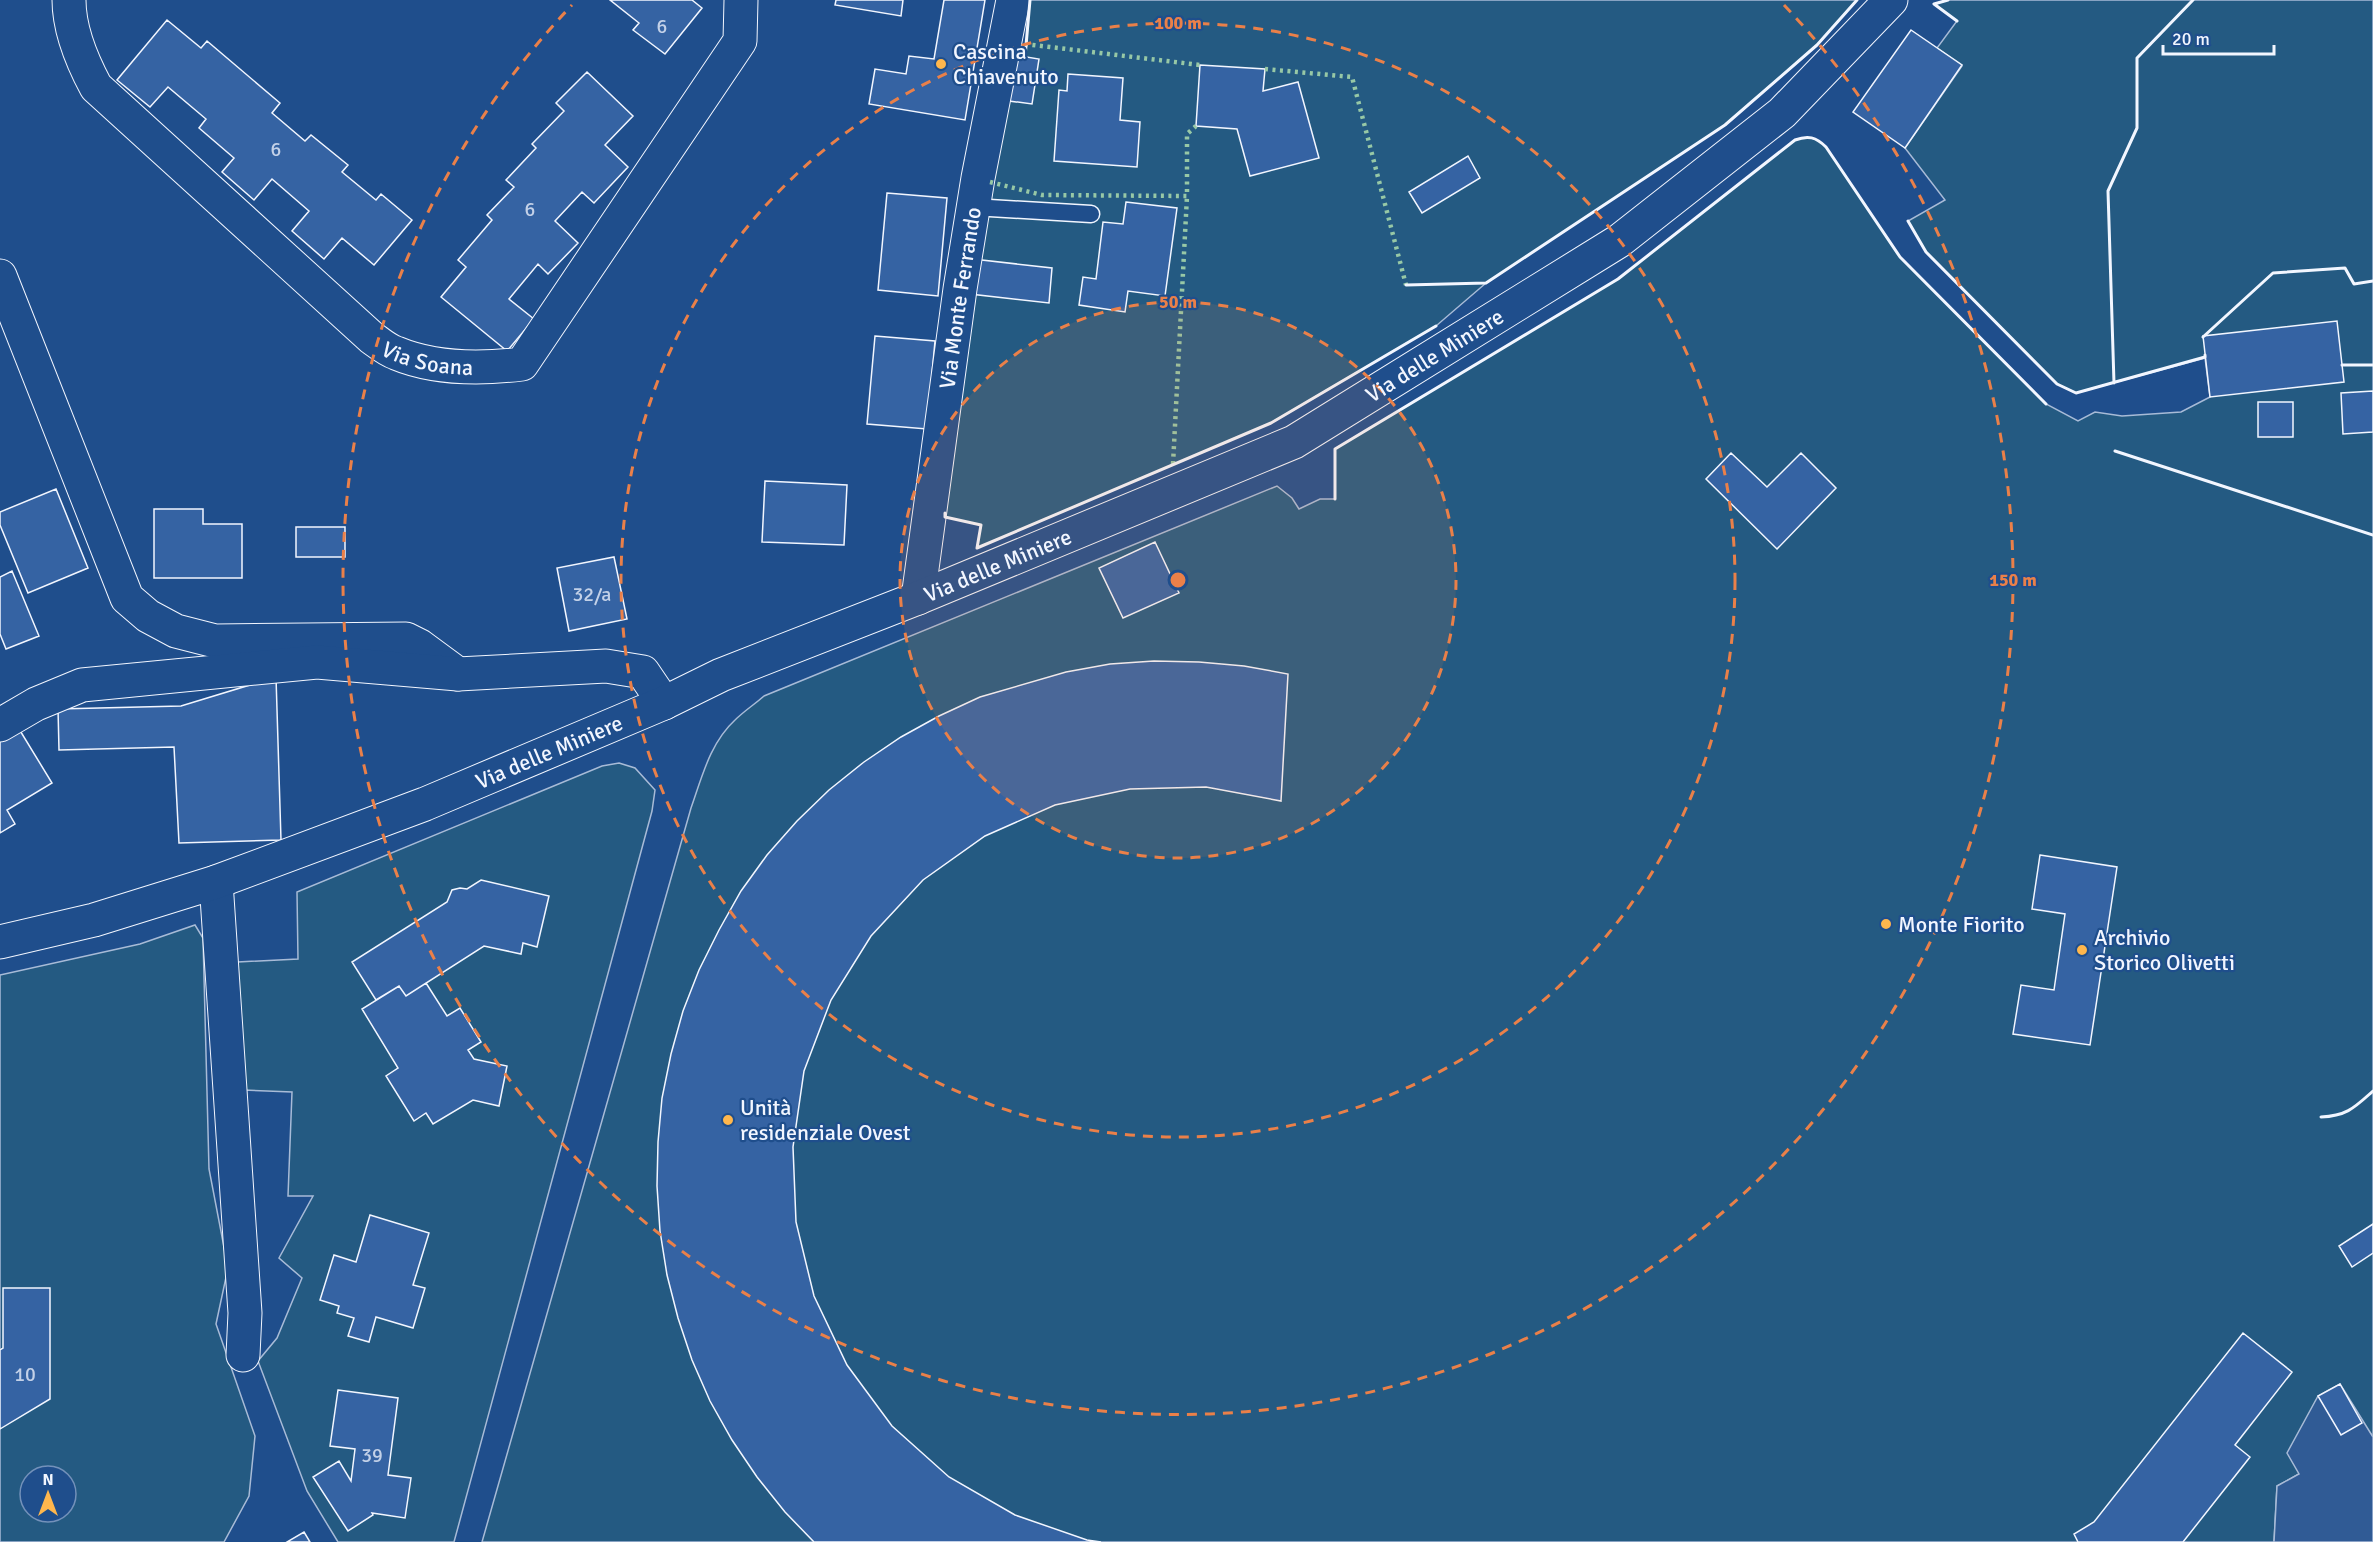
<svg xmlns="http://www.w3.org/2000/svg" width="2373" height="1542" font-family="Signika,sans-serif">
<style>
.green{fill:#245a82;stroke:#a8bbd7;stroke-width:1.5;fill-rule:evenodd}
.parking{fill:#305b95;stroke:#a8bbd7;stroke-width:1.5}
.building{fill:#3563a3;stroke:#f2f6ff;stroke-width:1.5}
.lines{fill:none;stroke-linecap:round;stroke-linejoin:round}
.service-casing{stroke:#f2f6ff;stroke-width:19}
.minor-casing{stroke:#f2f6ff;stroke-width:35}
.tertiary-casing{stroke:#f2f6ff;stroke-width:35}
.service{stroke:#1f4e8c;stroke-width:16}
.minor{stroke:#1f4e8c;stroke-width:33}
.tertiary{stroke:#1f4e8c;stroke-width:33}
.hedge{stroke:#97c8a6;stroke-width:4.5;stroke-dasharray:3 4.5;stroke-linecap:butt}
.wall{stroke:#f2f6ff;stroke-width:3}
.ring{fill:none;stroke:#ea8049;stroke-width:3;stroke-dasharray:10 8}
.poi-dot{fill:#ffb74d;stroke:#1f4e8c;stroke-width:2}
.labels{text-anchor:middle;stroke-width:4.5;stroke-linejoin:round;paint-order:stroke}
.number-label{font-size:20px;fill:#c3d1e8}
.poi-label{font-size:22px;fill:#f2f6ff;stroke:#1f4e8c;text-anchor:start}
.street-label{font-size:22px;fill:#f2f6ff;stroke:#1f4e8c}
.centre{fill:#ea8049;stroke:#1f4e8c;stroke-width:3}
.ring-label{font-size:18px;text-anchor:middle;font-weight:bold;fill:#ea8049;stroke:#1f4e8c;stroke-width:4.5;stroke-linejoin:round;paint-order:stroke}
</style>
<rect width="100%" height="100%" fill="#1f4e8c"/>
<path class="green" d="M 1030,0 L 1857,0 L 1817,45 L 1725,125 L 1486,283 L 1436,326 L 1271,423 L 977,548 L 981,525 L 945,517 L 1001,109 L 1025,56 Z
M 1948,0 L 2373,0 L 2373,1437 L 2362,1423 L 2299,1474 L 2277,1486 L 2274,1542 L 482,1542 L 691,808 C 702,777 710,743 735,720 C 744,711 755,704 764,696 L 1277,486 L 1292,498 L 1299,509 L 1320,499 L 1335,499 L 1335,449 L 1618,279 L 1795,140 C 1808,135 1816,137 1826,147 L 1900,257 L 2046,404 L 2078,421 L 2095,412 L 2122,416 L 2181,412 L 2210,397 L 2205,358 L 2076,393 L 2057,384 L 1926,252 L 1908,221 L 1945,200 L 1905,148 L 1962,66 L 1937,48 L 1957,21 L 1934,4 Z
M 619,763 L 635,768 L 655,790 L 652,811 L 454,1542 L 338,1542 L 307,1491 L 258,1361 L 277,1338 L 302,1278 L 279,1258 L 313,1196 L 288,1196 L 292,1092 L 243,1090 L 238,962 L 298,959 L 297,892 L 602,766 Z
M 195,925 L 203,938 L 209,1169 L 228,1268 L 216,1324 L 255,1436 L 249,1496 L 224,1542 L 0,1542 L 0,975 L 140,944 ZM 30,1476 L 66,1476 L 66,1512 L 30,1512 Z"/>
<path class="parking" d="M 2340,1384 L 2373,1437 L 2373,1542 L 2274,1542 L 2277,1486 L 2299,1474 L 2287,1453 L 2318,1396 Z"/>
<path class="building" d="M 610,0 L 692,0 L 702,8 L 665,54 L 633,30 L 639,23 Z
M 836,0 L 903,0 L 901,16 L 835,5 Z
M 944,0 L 985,0 L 965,120 L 869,104 L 875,69 L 906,74 L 909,56 L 934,59 Z
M 167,20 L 201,48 L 207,41 L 280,103 L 272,113 L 305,141 L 311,135 L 348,165 L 342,172 L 376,200 L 381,194 L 412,220 L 374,265 L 342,238 L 324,259 L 292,231 L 309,211 L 272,179 L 254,200 L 222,172 L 234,158 L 199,128 L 206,119 L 168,87 L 150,107 L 117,80 Z
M 1911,30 L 1962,65 L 1905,148 L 1853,112 Z
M 1009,54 L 1039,59 L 1032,104 L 1002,100 Z
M 1200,65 L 1265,69 L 1263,91 L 1298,82 L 1319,158 L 1250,176 L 1237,129 L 1196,126 Z
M 587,72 L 633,116 L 605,145 L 628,167 L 594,203 L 582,192 L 555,221 L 578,243 L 548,274 L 538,264 L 509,299 L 534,319 L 507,351 L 441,297 L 466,267 L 458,260 L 492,220 L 487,215 L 514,187 L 506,180 L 536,148 L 532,144 L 564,111 L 556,103 Z
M 1068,74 L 1123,78 L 1120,120 L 1140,122 L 1137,167 L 1054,161 L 1059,90 L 1067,91 Z
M 1468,156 L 1480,178 L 1422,213 L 1409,192 Z
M 887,193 L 947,198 L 938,296 L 878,290 Z
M 1126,202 L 1177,208 L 1165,296 L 1128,291 L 1125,312 L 1079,305 L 1083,277 L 1096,279 L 1103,222 L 1123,224 Z
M 973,259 L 1052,268 L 1049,303 L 970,294 Z
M 2337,321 L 2344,382 L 2210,397 L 2203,336 Z
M 875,336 L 935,341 L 927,429 L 867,424 Z
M 2373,391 L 2373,432 L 2343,434 L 2341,393 Z
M 2258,402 L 2293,402 L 2293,437 L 2258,437 Z
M 1731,453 L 1767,487 L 1801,453 L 1836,488 L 1777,549 L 1706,479 Z
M 765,481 L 847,485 L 844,545 L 762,542 Z
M 56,489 L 88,568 L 28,593 L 0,525 L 0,512 Z
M 154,509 L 203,509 L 203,524 L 242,524 L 242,578 L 154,578 Z
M 296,527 L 345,527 L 345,557 L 296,557 Z
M 1155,542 L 1179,593 L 1123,618 L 1099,568 Z
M 614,557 L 627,619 L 569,631 L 557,568 Z
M 12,571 L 39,636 L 6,649 L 0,634 L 0,577 Z
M 1154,661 L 1199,662 L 1244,666 L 1288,674 L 1281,801 L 1206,787 L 1130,789 L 1055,805 L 985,836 L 923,880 L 871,936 L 831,1000 L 804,1071 L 793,1147 L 796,1222 L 814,1296 L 847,1365 L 892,1426 L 949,1477 L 1015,1515 L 1087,1540 L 1101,1542 L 814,1542 L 785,1512 L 757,1477 L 732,1440 L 710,1401 L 692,1360 L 678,1318 L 667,1275 L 660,1231 L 657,1186 L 658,1142 L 662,1098 L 671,1054 L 683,1011 L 699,970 L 719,930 L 741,891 L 767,855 L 797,821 L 829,790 L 864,762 L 901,737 L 939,716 L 980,697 L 1066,672 L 1110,664 Z
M 276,677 L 281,840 L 179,843 L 174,747 L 59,750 L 58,709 L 181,706 Z
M 16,724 L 52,783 L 7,810 L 15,824 L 0,833 L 0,734 Z
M 2040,855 L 2117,867 L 2090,1045 L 2013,1034 L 2021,985 L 2054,990 L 2065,914 L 2032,909 Z
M 481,880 L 549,896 L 537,947 L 523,943 L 521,954 L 484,946 L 406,996 L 399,986 L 376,1000 L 352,962 L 447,902 L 452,890 L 460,888 L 467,889 Z
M 426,983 L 447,1016 L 460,1008 L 481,1042 L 468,1050 L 474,1059 L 507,1066 L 499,1106 L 473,1100 L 433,1124 L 426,1113 L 414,1121 L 386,1076 L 398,1068 L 362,1009 L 399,986 L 406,996 Z
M 370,1215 L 429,1233 L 413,1285 L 425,1288 L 413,1328 L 376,1317 L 369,1342 L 348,1336 L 354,1318 L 337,1313 L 339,1306 L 320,1300 L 334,1255 L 356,1262 Z
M 2373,1224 L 2373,1253 L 2352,1267 L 2339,1246 Z
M 3,1288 L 50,1288 L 50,1399 L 0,1429 L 0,1350 L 3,1348 Z
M 2243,1333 L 2292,1372 L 2235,1445 L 2250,1457 L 2183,1542 L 2078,1542 L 2074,1534 L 2094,1522 Z
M 2340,1384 L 2362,1423 L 2341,1435 L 2318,1396 Z
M 338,1390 L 398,1398 L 388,1475 L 411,1478 L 405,1518 L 372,1513 L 373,1515 L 348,1531 L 313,1477 L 339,1461 L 351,1481 L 355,1449 L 330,1446 Z
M 304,1532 L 310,1542 L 287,1542 Z"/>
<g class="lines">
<defs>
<path id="service" d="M 973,207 L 1091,214"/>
<g id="minor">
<path id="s1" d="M 69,0 C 69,30 82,61 96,87 L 372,338 C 379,343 387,350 396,353 C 434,369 481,369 522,364 L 740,41 L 741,0"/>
<path d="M 0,276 L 127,598 L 148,616 L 176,631 L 215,641 L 406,639 L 420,646 L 458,674"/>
<path id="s2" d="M 918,598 L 960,289 L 978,178 L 1013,0"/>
<path d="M 0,725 L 36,704 L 82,685 L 317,662 L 458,674 L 606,666 L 643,672 L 664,703"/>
<path d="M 216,882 L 245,1313 L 243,1355"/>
</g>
<g id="tertiary">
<path id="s3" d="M 0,942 L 94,920 L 216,882 L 425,804 L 664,703 L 721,675 L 918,598 L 1294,442 L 1619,241 L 1782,113 L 1891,0"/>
</g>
</defs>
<use href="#service" class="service-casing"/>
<use href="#minor" class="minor-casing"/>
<use href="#tertiary" class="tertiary-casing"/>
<use href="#service" class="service"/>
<use href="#minor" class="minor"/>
<use href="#tertiary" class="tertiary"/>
<path class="hedge" d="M 1025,44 L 1200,65
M 1265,69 L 1352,77 L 1406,285
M 990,182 L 1042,195 L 1187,196 L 1187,134 L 1196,126
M 1173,464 L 1187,196"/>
<path class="wall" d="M 1948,0 L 1934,4 L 1957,21
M 1025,57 L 1030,0
M 1908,221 L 1926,252 L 2057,384 L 2076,393 L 2205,357 L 2205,355
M 1406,285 L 1486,283 L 1725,125 L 1817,45 L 1857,0
M 2203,337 L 2273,273 L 2345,268 L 2354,284 L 2373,281
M 2342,365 L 2373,365
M 2114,383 L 2108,191 L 2137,128 L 2137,58 L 2193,0
M 2115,451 L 2373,535
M 1335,499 L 1335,449 L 1618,279 L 1795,140 C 1808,135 1816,137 1826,147 L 1900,257 L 2046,404
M 945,513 L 945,517 L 981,525 L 977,548 L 1271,423 L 1436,326
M 2321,1117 C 2347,1116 2355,1107 2373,1091"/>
</g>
<circle cx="1178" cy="580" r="278" fill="#ea8049" fill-opacity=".12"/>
<g class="ring">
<circle cx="1178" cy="580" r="278"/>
<circle cx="1178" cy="580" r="557"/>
<path d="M1784 5A835 835 0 1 1 572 5"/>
</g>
<g class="poi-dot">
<circle cx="941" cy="64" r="6"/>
<circle cx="1886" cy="924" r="6"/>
<circle cx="2082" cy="950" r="6"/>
<circle cx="728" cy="1120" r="6"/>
</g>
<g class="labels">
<g class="number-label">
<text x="662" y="33">6</text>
<text x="276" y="156">6</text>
<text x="530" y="216">6</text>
<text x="592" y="601">32/a</text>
<text x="25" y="1381">10</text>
<text x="372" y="1462">39</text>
</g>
<g class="poi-label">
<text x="953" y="59">Cascina<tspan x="953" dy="25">Chiavenuto</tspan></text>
<text x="1898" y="932">Monte Fiorito</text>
<text x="2094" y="945">Archivio<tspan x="2094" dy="25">Storico Olivetti</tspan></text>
<text x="740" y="1115">Unità<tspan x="740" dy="25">residenziale Ovest</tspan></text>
</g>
<g class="street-label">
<text dy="8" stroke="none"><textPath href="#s2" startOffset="303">Via Monte Ferrando</textPath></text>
<text dy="8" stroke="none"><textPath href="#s1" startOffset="526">Via Soana</textPath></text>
<text dy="8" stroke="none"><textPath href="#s3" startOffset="1554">Via delle Miniere</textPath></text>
<text dy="8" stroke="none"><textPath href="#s3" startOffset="1068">Via delle Miniere</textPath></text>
<text dy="8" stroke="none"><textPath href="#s3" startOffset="582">Via delle Miniere</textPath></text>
</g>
</g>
<circle cx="1178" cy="580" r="9" class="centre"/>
<g class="ring-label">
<text x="1178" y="29">100 m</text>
<text x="1178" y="308">50 m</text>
<text x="2013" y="586">150 m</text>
</g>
<g transform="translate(48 1494)"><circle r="28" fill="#1f4e8c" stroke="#7391ba" stroke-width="1.5"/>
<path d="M0-4.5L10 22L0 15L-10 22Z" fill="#ffb74d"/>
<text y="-9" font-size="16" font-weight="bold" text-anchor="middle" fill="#f2f6ff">N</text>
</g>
<path d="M2163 45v9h111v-9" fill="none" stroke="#f2f6ff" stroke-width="3"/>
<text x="2172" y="45" font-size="18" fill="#f2f6ff" stroke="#1f4e8c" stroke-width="4.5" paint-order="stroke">20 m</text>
</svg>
